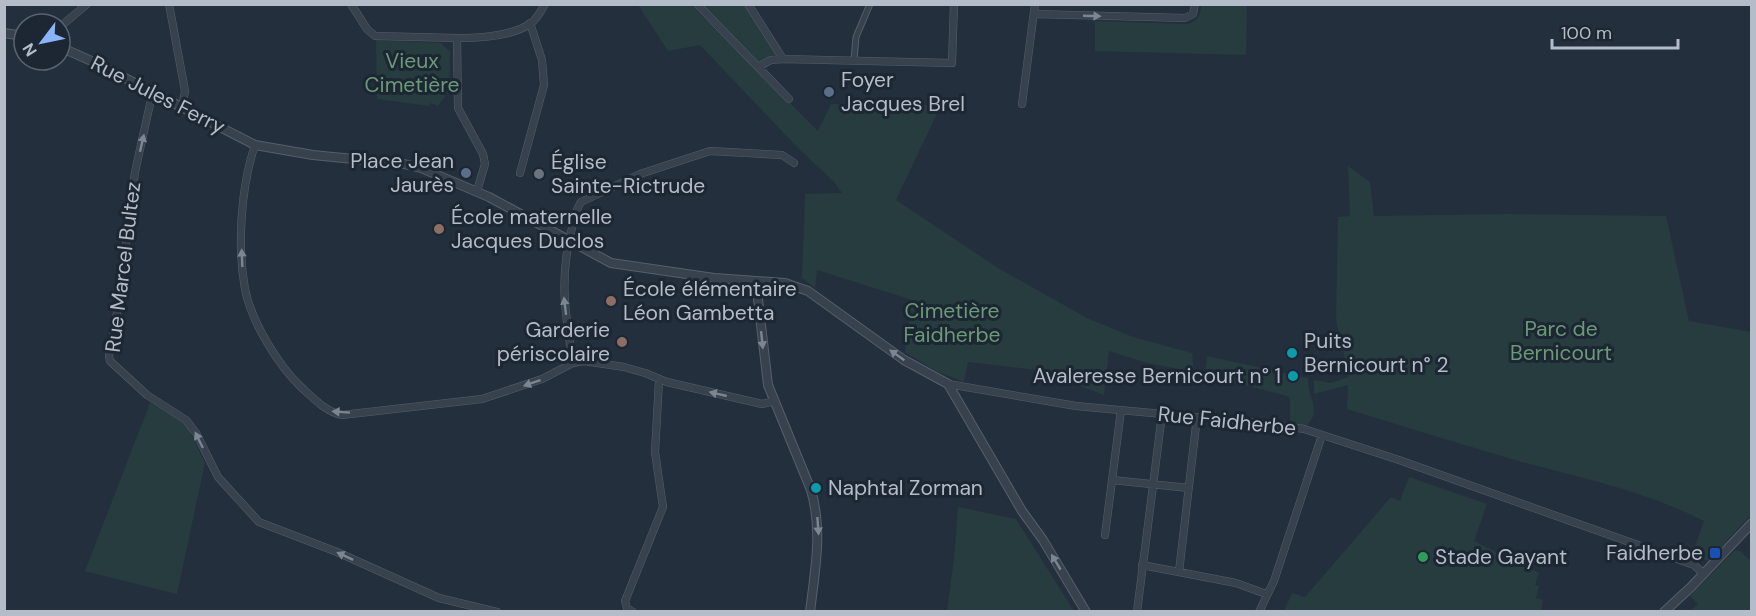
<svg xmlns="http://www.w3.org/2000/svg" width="1756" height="616" font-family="'DM Sans',sans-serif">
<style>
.green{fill:#263c3f}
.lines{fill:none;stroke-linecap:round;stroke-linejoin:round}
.pedestrian-casing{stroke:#565f6c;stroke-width:7}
.minor-casing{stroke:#565f6c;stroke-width:8}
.tertiary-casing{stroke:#565f6c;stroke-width:10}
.pedestrian{stroke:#38414e;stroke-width:5}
.minor{stroke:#38414e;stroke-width:7}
.tertiary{stroke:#38414e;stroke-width:8}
.oneway{fill:#7c8592}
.service-dot{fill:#5c6f8a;stroke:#1d2633;stroke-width:2}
.worship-dot{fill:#6b7280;stroke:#1d2633;stroke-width:2}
.education-dot{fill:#8d6e63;stroke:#1d2633;stroke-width:2}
.culture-dot{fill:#0f9aa8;stroke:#1d2633;stroke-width:2}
.transit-dot{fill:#1a4fb4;stroke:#1d2633;stroke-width:2}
.leisure-dot{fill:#2e9e5b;stroke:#1d2633;stroke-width:2}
.labels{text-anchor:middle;stroke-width:6;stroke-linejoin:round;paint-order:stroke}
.park-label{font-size:21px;fill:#6b9a76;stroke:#1d2633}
.poi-label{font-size:21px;fill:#b4bcc9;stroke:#1d2633;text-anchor:start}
.street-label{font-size:21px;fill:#b4bcc9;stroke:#1d2633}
</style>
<rect width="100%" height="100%" fill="#242f3e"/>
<path class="green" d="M 638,5 L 691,5 L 818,131 L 831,104 L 941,105 L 896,200 L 998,268 L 1087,318 L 1133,337 L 1192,353 L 1194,372 L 1147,363 L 1109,351 L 1104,395 L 1037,370 L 968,362 L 964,382 L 936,371 L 905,352 L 912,300 L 817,270 L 815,288 L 802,278 L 805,194 L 842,193 L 834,182 L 797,147 L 700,45 L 668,51 Z
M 701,5 L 744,5 L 777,56 L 759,64 Z
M 1201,5 L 1247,5 L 1246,55 L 1095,51 L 1095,21 L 1187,24 C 1198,21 1201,15 1201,5 Z
M 376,40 L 441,43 L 450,52 L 449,91 L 438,106 L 431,103 L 429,106 L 377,99 Z
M 1348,166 L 1370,182 L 1374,216 L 1509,214 L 1666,216 L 1689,321 L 1751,332 L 1751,515 L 1708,561 L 1692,555 L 1704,521 C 1647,492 1583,478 1522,462 C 1464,445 1405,427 1347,409 L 1348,385 L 1314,394 L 1314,380 L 1330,383 L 1349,377 L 1336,320 L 1338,217 L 1350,216 Z
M 1207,356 L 1308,378 C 1307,397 1323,411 1306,426 L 1290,422 L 1290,397 L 1205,374 Z
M 150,403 L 176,416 L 188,428 L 205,463 L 177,594 L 85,571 Z
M 1409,477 L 1487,504 L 1474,541 L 1539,573 L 1535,585 L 1539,586 L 1536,598 L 1543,600 L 1541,611 L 1284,611 L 1292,593 L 1305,597 L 1391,497 L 1400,501 Z
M 958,507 L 1016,519 L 1074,611 L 947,611 L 954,558 Z
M 1735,550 L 1740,551 L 1751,561 L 1751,611 L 1711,610 L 1693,611 L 1692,609 L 1698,604 L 1690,596 Z"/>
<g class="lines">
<defs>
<path id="pedestrian" d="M 854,60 L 856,37 L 870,4"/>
<path id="minor" d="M 169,4 L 185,91 L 182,107
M 351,4 L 367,29 L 375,36 L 457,38
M 697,4 L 789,99
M 748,4 L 783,59
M 1034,14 L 1185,18 L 1193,14 L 1195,4
M 60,27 L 87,4
M 758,67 L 771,60 L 783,59 L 952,63 L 954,4
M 154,93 L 150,104 L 135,172 L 118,307 L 109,356 L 110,361 L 147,395 L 186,420 L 196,433 L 218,477 L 259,522 L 337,552 L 439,598 L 497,612
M 1022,104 L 1035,4
M 255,145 C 241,186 237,246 245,289 C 251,321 278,365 301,387 C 313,398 326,412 342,415 L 482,399 L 542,379 L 573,363 L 584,361 L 624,367 L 645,373 L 667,382 L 762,404 L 774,401
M 520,173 L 544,85 L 542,60 L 530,23
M 477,191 L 485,164 L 483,154 L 458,108 L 457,38 C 477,38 514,36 531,23 C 537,19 541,11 545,4
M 573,363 C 565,314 559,277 572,228 C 574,219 576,209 581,202 L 640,174 L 710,151 L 782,155 L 794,163
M 948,384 L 1076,406 L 1273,424 L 1304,429 L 1399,460 L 1694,565 L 1704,574
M 1112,480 L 1189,488
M 1105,535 L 1121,410
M 1142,565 L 1236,583 L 1266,594
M 1179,572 L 1197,417
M 633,612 L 627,608 L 625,601 L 663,507 L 655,452 L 659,380
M 1137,612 L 1162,414
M 1259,612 L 1274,581 L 1322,435"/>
<path id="tertiary" d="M 4,33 L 24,36
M 60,47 L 96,63 L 255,145 L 313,155 L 404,164 L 421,168 L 489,197 L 611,263 L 714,278 L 785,283 L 808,291 L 904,360 L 948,384 L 1022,511 L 1043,540 L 1086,612
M 756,282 L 768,385 L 811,490 C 823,531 815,570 810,612
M 1664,612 L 1691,587 L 1752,523"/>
</defs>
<use href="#pedestrian" class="pedestrian-casing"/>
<use href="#minor" class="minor-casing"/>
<use href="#tertiary" class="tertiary-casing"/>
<use href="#pedestrian" class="pedestrian"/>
<use href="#minor" class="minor"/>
<use href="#tertiary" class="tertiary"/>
</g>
<defs><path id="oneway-solid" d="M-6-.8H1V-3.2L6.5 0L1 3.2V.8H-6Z" transform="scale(1.5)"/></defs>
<g class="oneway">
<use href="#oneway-solid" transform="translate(1092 16) rotate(2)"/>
<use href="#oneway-solid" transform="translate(142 143) rotate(-77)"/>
<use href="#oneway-solid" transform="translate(242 258) rotate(-92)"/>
<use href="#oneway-solid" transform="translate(565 306) rotate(-97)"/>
<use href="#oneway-solid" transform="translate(762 340) rotate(84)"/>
<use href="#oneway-solid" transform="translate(897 355) rotate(-145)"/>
<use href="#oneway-solid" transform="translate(532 383) rotate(161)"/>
<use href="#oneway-solid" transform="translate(718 394) rotate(-167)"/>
<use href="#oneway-solid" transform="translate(341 412) rotate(-176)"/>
<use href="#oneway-solid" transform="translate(199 440) rotate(-116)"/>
<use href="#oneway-solid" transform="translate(818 526) rotate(86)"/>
<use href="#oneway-solid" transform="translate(345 556) rotate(-155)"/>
<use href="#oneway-solid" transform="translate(1056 562) rotate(-121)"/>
</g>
<g class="service-dot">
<circle cx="829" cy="92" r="6"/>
<circle cx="466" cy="173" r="6"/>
</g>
<circle class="worship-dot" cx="539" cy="174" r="6"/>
<g class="education-dot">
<circle cx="439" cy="229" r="6"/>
<circle cx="611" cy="301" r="6"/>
<circle cx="622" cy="342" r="6"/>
</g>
<g class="culture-dot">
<circle cx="1292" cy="353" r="6"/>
<circle cx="1293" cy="376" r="6"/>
<circle cx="816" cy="488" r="6"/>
</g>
<rect class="transit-dot" x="1709" y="547" width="12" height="12" rx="3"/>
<circle class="leisure-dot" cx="1423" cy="557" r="6"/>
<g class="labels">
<g class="park-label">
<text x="412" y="68">Vieux<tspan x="412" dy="24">Cimetière</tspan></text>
<text x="952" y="318">Cimetière<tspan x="952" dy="24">Faidherbe</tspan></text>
<text x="1561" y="336">Parc de<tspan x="1561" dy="24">Bernicourt</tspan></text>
</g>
<g class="poi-label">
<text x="841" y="87">Foyer<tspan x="841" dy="24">Jacques Brel</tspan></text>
<text x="454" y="168" text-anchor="end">Place Jean<tspan x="454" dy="24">Jaurès</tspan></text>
<text x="551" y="169">Église<tspan x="551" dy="24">Sainte-Rictrude</tspan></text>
<text x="451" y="224">École maternelle<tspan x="451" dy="24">Jacques Duclos</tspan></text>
<text x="623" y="296">École élémentaire<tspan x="623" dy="24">Léon Gambetta</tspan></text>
<text x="610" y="337" text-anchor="end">Garderie<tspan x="610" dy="24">périscolaire</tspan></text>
<text x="1304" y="348">Puits<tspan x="1304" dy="24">Bernicourt n° 2</tspan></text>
<text x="1281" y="383" text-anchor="end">Avaleresse Bernicourt n° 1</text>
<text x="828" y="495">Naphtal Zorman</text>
<text x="1703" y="560" text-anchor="end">Faidherbe</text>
<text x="1435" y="564">Stade Gayant</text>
</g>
<g class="street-label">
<text transform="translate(158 95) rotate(27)" y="7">Rue Jules Ferry</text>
<text transform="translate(123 267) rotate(-83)" y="7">Rue Marcel Bultez</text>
<text transform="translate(1227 421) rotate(6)" y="7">Rue Faidherbe</text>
</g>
</g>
<rect width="1756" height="616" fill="none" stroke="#b4bcc9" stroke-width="12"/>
<g transform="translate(42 42) rotate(238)"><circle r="28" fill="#1d2633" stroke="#59626f" stroke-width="1.5"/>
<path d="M0-4.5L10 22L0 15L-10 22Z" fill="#8ab4f8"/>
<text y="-9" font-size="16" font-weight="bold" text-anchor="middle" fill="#b4bcc9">N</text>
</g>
<path d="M1552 39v9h126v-9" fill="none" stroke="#b4bcc9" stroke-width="3"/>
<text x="1561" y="39" font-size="18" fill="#b4bcc9" stroke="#1d2633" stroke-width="4.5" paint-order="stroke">100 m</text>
</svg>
